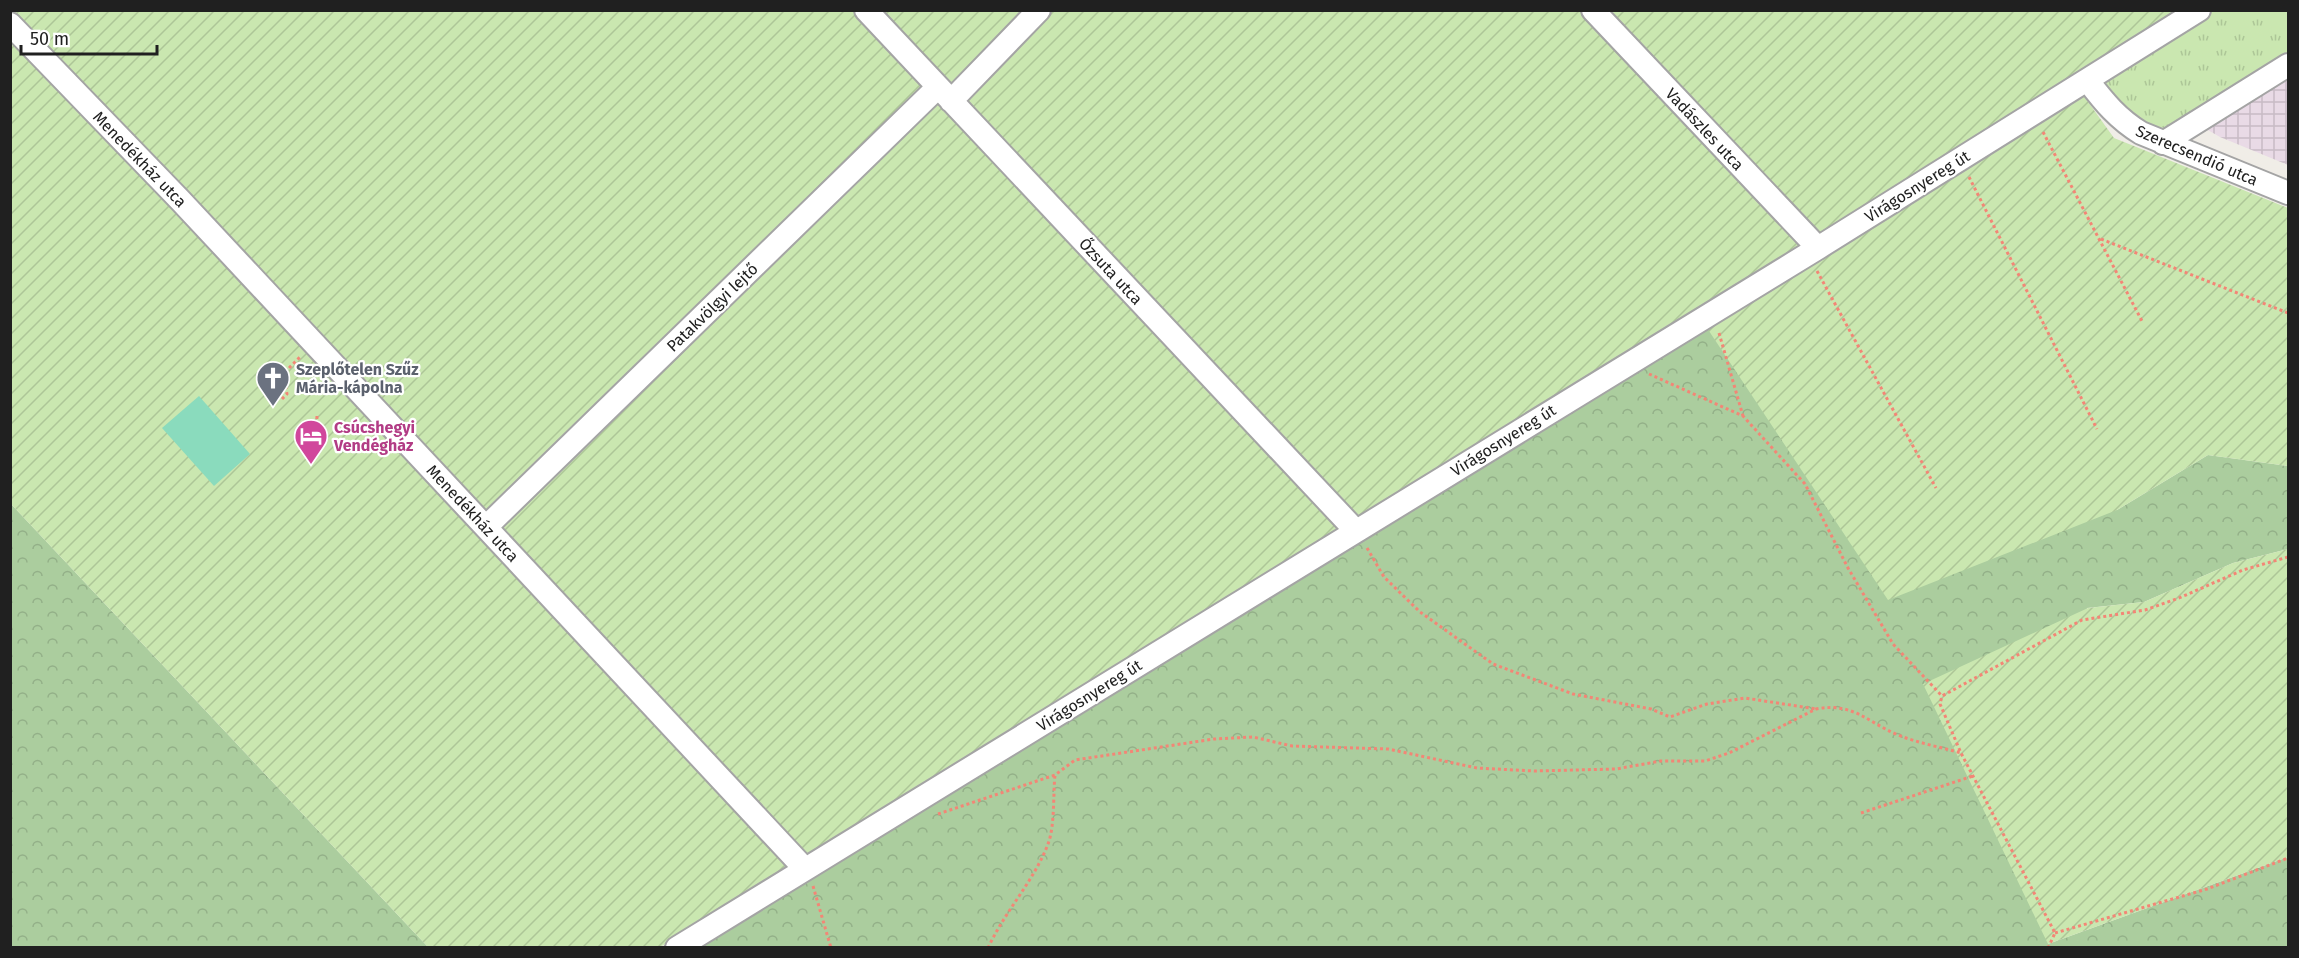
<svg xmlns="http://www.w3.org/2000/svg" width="2299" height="958" font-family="'Fira Sans',sans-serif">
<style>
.industrial{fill:url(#industrial-grid)}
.grass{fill:url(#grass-tufts)}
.forest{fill:url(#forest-crowns)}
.garden{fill:url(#garden-furrows)}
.pitch{fill:#8adbbd}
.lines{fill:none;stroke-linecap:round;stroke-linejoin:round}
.minor-casing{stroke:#a4a4a4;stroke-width:26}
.path{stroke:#f38676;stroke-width:3;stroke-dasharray:3 3;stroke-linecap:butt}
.minor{stroke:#fff;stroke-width:22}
.labels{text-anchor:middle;stroke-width:4.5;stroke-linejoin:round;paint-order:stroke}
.street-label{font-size:16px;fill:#202020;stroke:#fff}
.worship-label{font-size:16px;font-weight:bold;fill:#5b616d;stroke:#fff;text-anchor:start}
.hotel-label{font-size:16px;font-weight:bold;fill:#b23c85;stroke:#fff;text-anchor:start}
</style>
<defs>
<pattern id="industrial-grid" width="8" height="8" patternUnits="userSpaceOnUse" patternTransform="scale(1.5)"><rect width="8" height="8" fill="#e9dae6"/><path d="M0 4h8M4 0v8" fill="none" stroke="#c8bbc5"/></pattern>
<pattern id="grass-tufts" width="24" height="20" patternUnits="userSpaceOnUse" patternTransform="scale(1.5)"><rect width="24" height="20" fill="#cae7b0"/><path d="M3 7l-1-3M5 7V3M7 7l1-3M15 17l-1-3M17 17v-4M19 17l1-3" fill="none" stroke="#adc697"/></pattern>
<pattern id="forest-crowns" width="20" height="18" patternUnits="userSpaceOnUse" patternTransform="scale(1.5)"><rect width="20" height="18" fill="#abcd9e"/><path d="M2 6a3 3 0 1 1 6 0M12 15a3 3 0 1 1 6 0" fill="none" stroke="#93b088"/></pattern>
<pattern id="garden-furrows" width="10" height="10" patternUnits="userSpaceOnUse" patternTransform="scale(1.5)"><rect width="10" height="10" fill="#cae7b0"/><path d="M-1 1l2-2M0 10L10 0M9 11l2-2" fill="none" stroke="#adc697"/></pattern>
</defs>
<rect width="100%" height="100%" fill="#f0ede7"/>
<path class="industrial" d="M 2288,71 L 2288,165 L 2220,137 L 2199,125 Z"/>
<path class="grass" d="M 2211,11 L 2288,11 L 2288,54 L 2170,128 C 2139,130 2122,107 2104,85 L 2106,81 L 2136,57 Z"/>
<path class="forest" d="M 1701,318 L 2117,510 L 2208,455 L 2288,466 L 2288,549 L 2233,563 L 2144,602 L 2087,608 L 2048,944 L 2288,857 L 2288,947 L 660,948 Z
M 11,504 L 428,947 L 11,947 Z"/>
<path class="garden" d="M 11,11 L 2180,11 L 2071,78 L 2114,138 L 2288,208 L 2288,466 L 2208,455 L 2117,510 L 1888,600 L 1701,319 L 660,947 L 428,947 L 11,504 Z
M 2288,549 L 2288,857 L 2048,944 L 1923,684 L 2088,608 L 2144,602 L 2233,563 Z"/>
<path class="pitch" d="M 199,396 L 250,454 L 214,486 L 162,428 Z"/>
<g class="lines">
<defs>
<path id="minor" d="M 866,10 L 1356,531
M 1593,10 L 1818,248
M 10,24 L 180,200 L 805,869
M 2088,81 C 2104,102 2118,119 2141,133 L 2288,193
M 951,101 L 1039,10
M 2163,143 L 2288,65
M 486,527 L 938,87
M 677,948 L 1818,248 L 2199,10"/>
</defs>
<use href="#minor" class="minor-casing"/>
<path class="path" d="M 2043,132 L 2143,323
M 1969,177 L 2097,429
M 2101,239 L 2288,313
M 1817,271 L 1936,488
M 1719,333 L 1743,416
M 1649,374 L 1743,416 L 1805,484 L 1848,568 L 1893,644 L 1942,696
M 282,399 L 287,394 L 283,374 L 300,357
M 317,416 L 316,436 L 319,448
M 1367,548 L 1384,577 L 1420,612 L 1493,664 L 1573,694 L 1651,709 L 1670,717 L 1707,704 L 1745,698 L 1816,709
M 1861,813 L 1973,776
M 938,814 L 1055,775 L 1075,760 L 1214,739 L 1253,737 L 1292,746 L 1388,749 L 1477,768 L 1534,771 L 1616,769 L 1661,761 L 1705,761 L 1729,753 L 1816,709 C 1853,702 1867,722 1898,735 C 1918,743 1940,747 1961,753
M 813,886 L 831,948
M 2055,933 L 2207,889 L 2288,858
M 988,948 C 1005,911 1034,881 1048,844 C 1055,826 1053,794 1055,775
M 2048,948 L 2055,933 L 1961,753 L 1940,704 L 1942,696 L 2082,620 L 2145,610 L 2179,598 L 2243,570 L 2288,557"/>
<use href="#minor" class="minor"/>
</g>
<defs>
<symbol id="church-pin" viewBox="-11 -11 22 30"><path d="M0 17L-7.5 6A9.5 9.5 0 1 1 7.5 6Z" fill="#6b7280" stroke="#fff"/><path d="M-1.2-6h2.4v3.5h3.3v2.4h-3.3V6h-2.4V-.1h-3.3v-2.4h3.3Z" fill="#fff"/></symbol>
<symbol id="hotel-pin" viewBox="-11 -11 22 30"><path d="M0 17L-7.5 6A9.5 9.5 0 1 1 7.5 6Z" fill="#d1479c" stroke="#fff"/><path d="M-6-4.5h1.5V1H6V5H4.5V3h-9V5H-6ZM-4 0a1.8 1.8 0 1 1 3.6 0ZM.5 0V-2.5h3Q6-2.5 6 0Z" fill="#fff"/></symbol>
</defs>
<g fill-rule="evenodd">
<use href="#church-pin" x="254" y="359" width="38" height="52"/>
<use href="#hotel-pin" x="292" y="417" width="38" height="52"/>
</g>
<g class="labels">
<g class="street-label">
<text transform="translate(1705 129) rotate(47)" y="6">Vadászles utca</text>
<text transform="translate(2197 155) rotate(23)" y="6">Szerecsendió utca</text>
<text transform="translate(140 159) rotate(46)" y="6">Menedékház utca</text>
<text transform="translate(1917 186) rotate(-32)" y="6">Virágosnyereg út</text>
<text transform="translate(1111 271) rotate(47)" y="6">Őzsuta utca</text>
<text transform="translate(712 307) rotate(-44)" y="6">Patakvölgyi lejtő</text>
<text transform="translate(1503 440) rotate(-32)" y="6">Virágosnyereg út</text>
<text transform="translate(473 513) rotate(47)" y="6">Menedékház utca</text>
<text transform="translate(1089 695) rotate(-32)" y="6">Virágosnyereg út</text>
</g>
<g class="worship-label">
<text x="296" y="375">Szeplőtelen Szűz<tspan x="296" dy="18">Mária-kápolna</tspan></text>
</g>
<g class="hotel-label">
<text x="334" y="433">Csúcshegyi<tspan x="334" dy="18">Vendégház</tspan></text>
</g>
</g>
<rect width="2299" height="958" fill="none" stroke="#202020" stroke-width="24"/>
<path d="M21 45v9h136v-9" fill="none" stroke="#202020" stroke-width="3"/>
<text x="30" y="45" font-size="18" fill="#202020" stroke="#ffffff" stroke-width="4.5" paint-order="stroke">50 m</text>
</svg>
